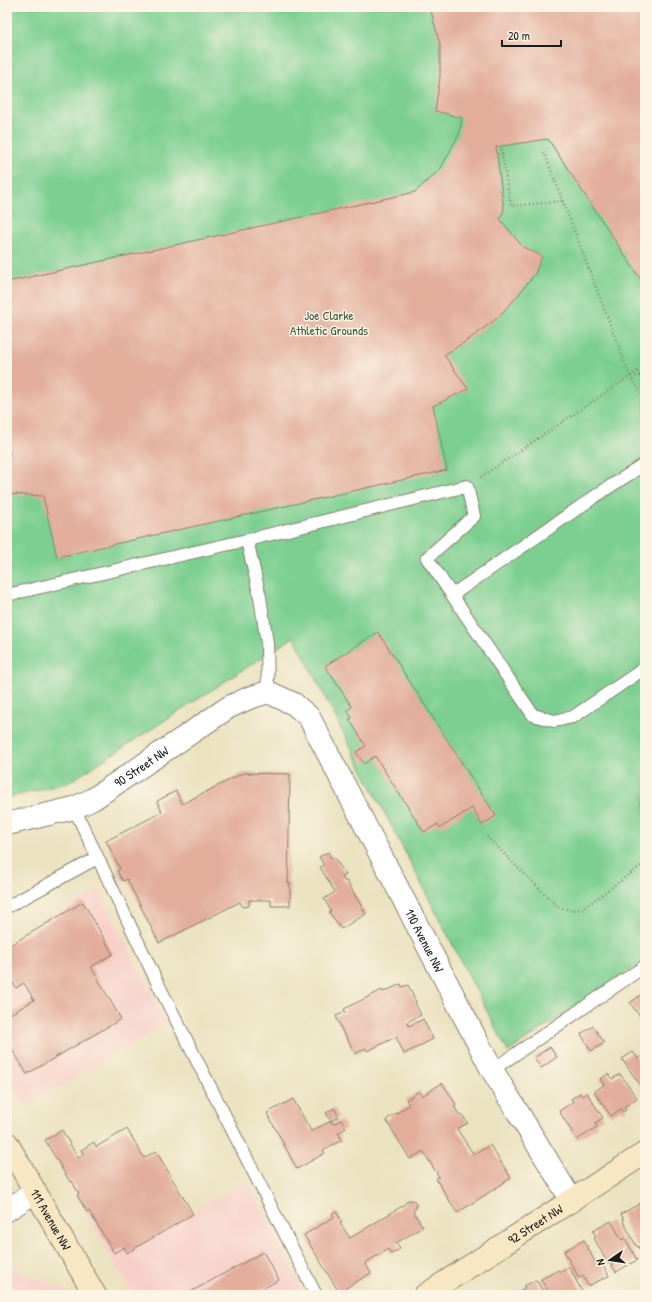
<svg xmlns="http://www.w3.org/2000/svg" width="652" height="1302" font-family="'Patrick Hand',sans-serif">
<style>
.built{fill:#f7d1c9}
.green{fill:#7ccf91;stroke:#4c7656}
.building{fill:#e2ad9b}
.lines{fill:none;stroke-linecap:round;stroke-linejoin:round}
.lane-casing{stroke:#847f6e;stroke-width:14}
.street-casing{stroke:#847f6e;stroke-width:24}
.secondary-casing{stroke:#847f6e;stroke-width:24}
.path{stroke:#847f6e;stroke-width:2.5;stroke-dasharray:1 3;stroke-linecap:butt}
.lane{stroke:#fff;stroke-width:12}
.street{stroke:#fff;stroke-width:22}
.secondary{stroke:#f8e7c3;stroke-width:22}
.labels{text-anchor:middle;stroke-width:3;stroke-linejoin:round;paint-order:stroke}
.park-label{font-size:13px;fill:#3e5b45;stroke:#fcf5e5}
.street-label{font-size:13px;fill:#1c1c1c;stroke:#fcf5e5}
</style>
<rect width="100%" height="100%" fill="#fcf5e5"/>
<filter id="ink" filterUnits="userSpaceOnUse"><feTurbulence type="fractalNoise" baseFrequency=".025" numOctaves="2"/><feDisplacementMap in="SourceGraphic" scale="8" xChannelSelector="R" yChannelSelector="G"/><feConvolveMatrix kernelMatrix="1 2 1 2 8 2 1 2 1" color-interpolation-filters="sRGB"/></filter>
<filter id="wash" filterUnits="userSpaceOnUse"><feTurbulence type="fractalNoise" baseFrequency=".012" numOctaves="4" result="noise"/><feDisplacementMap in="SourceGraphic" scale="16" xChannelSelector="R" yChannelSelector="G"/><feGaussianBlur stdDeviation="0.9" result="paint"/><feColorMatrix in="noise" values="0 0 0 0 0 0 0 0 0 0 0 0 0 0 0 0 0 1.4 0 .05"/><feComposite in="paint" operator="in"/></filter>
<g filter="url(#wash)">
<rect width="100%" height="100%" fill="#ebe2c0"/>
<path class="built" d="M 99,890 L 167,1024 L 25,1107 L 7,1077 L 7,944 Z
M 61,1129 L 129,1246 L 247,1180 L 305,1295 L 133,1295 L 44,1140 Z
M 7,1267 L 65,1289 L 68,1295 L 7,1295 Z"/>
<path class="green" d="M 7,7 L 645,7 L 645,960 L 508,1052 L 294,637 L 68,783 L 7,798 Z"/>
<g id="blocks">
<path class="building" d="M 430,7 L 645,7 L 645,286 L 548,139 L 496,147 L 504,210 L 500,219 L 523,247 L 542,256 L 535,274 L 515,299 L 495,320 L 468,340 L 444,355 L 468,389 L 433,406 L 447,470 L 57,557 L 43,496 L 7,494 L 7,477 L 10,451 L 7,451 L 7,282 L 415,192 L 441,168 L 459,134 L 462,118 L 435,111 L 440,77 L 440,45 Z
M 378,632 L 496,816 L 482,825 L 472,808 L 440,828 L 438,824 L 424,832 L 375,756 L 364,764 L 356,752 L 366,746 L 349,719 L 352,718 L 347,710 L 352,707 L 325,666 Z
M 243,773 L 290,774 L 288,883 L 290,883 L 290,906 L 271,906 L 271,900 L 249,900 L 249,906 L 243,907 L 240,902 L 159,943 L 127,879 L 123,881 L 117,871 L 120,869 L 106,841 L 162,812 L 157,801 L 176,791 L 182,804 Z
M 328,852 L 331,858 L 334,857 L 346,875 L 342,877 L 345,882 L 347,881 L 366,914 L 341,929 L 329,912 L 331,911 L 324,899 L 335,892 L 320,867 L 324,865 L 319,857 Z
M 83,902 L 113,954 L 91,967 L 121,1019 L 27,1074 L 7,1041 L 7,1016 L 34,1000 L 24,983 L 16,988 L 7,972 L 7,947 Z
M 401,984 L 402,987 L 408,985 L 416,1002 L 415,1003 L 421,1015 L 407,1022 L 409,1026 L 423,1019 L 433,1039 L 404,1054 L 396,1037 L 367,1051 L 366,1048 L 355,1054 L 345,1034 L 344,1035 L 336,1016 L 345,1012 L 344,1009 L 382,990 L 383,992 Z
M 642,994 L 645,999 L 645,1017 L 642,1019 L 630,1003 Z
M 593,1026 L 604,1043 L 591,1051 L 581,1034 Z
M 550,1047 L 557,1057 L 541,1068 L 534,1058 Z
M 633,1052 L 638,1059 L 645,1054 L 645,1092 L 622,1059 Z
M 608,1074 L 612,1079 L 620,1074 L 637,1098 L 624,1107 L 626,1110 L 623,1112 L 621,1109 L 611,1116 L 594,1092 L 604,1085 L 600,1079 Z
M 442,1083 L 456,1104 L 454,1106 L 460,1116 L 462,1115 L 468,1123 L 457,1129 L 474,1155 L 490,1145 L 511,1178 L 457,1213 L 436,1179 L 439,1177 L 423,1151 L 410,1159 L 386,1120 L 409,1105 L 406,1100 L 419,1091 L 422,1096 Z
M 580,1093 L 582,1096 L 587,1093 L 603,1118 L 595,1123 L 597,1127 L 577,1140 L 559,1111 L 573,1102 L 571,1099 Z
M 293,1099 L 311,1131 L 331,1121 L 326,1113 L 334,1108 L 339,1117 L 331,1121 L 333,1124 L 341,1120 L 346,1128 L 338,1133 L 342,1140 L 323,1150 L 325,1153 L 297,1169 L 267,1113 Z
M 127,1129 L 144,1158 L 156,1151 L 193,1214 L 127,1253 L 124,1247 L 114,1253 L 89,1211 L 87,1212 L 77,1195 L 79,1194 L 72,1181 L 70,1182 L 45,1140 L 62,1130 L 78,1158 L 84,1155 L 81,1150 L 94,1142 L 96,1147 Z
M 408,1200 L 413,1200 L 416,1203 L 416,1208 L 413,1211 L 423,1227 L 396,1243 L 400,1249 L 391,1254 L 388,1249 L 365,1263 L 371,1273 L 339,1292 L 304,1235 L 334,1217 L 332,1213 L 336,1211 L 342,1222 L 340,1223 L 350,1238 L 404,1205 Z
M 641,1203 L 645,1210 L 645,1248 L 640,1250 L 638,1246 L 637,1247 L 623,1221 L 624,1220 L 621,1214 Z
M 611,1221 L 622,1240 L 625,1238 L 637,1260 L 616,1272 L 610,1262 L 608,1264 L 594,1238 L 596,1236 L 593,1231 Z
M 584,1240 L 596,1264 L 601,1261 L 609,1276 L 588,1286 L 583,1276 L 579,1278 L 564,1251 Z
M 263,1252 L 279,1280 L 251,1295 L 185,1295 Z
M 569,1267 L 584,1295 L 550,1295 L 541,1279 L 559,1270 L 560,1272 Z
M 536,1280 L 545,1295 L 511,1295 L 525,1288 L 524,1286 Z"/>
</g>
</g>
<g filter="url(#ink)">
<use href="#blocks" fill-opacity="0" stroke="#847f6e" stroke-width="1"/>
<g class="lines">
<defs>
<path id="lane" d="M 247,540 L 260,597 L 267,643 L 268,692
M 7,595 L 247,540 L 467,486 L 474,516 L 427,558 L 533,715 L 554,721 L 573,717 L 645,668
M 452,595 L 603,491 L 645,464
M 74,808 L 158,984 L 316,1295
M 7,907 L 97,858
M 492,1070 L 645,966"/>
<g id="street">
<path id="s1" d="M 7,824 L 74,808 L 93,799 L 229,707 L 249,698 L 268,692 L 294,704 L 309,717 L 492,1070 L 572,1201"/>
<path d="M 7,1210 L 35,1192"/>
</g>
<g id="secondary">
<path id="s2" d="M 7,1143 L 95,1295"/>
<path id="s3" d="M 425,1295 L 645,1153"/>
</g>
</defs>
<use href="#lane" class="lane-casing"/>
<use href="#street" class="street-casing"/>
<use href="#secondary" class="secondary-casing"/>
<path class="path" d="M 501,149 L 511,206 L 563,201
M 544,152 L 630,376 L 645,398
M 631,376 L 645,375
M 481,477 L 645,366
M 487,837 L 558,907 L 571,910 L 582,909 L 645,863"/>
<use href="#lane" class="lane"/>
<use href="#street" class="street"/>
<use href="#secondary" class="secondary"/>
</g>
</g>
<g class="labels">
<g class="park-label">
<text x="329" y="320">Joe Clarke<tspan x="329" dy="15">Athletic Grounds</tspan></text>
</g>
<g class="street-label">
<text dy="5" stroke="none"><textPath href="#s1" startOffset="148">90 Street NW</textPath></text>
<text dy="5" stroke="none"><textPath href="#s1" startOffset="596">110 Avenue NW</textPath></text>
<text dy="5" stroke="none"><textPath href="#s2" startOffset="88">111 Avenue NW</textPath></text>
<text dy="5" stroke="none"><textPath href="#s3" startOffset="131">92 Street NW</textPath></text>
</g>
</g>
<rect width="652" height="1302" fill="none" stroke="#fcf5e5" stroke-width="24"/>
<g transform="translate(610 1260) rotate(257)" stroke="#fcf5e5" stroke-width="3" paint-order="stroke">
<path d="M0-3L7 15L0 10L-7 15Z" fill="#1c1c1c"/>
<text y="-6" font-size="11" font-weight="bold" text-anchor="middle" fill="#1c1c1c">N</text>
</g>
<path d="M502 40v6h59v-6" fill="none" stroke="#1c1c1c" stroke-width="2"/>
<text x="508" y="40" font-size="12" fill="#1c1c1c" stroke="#fcf5e5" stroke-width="3" paint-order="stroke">20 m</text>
</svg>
